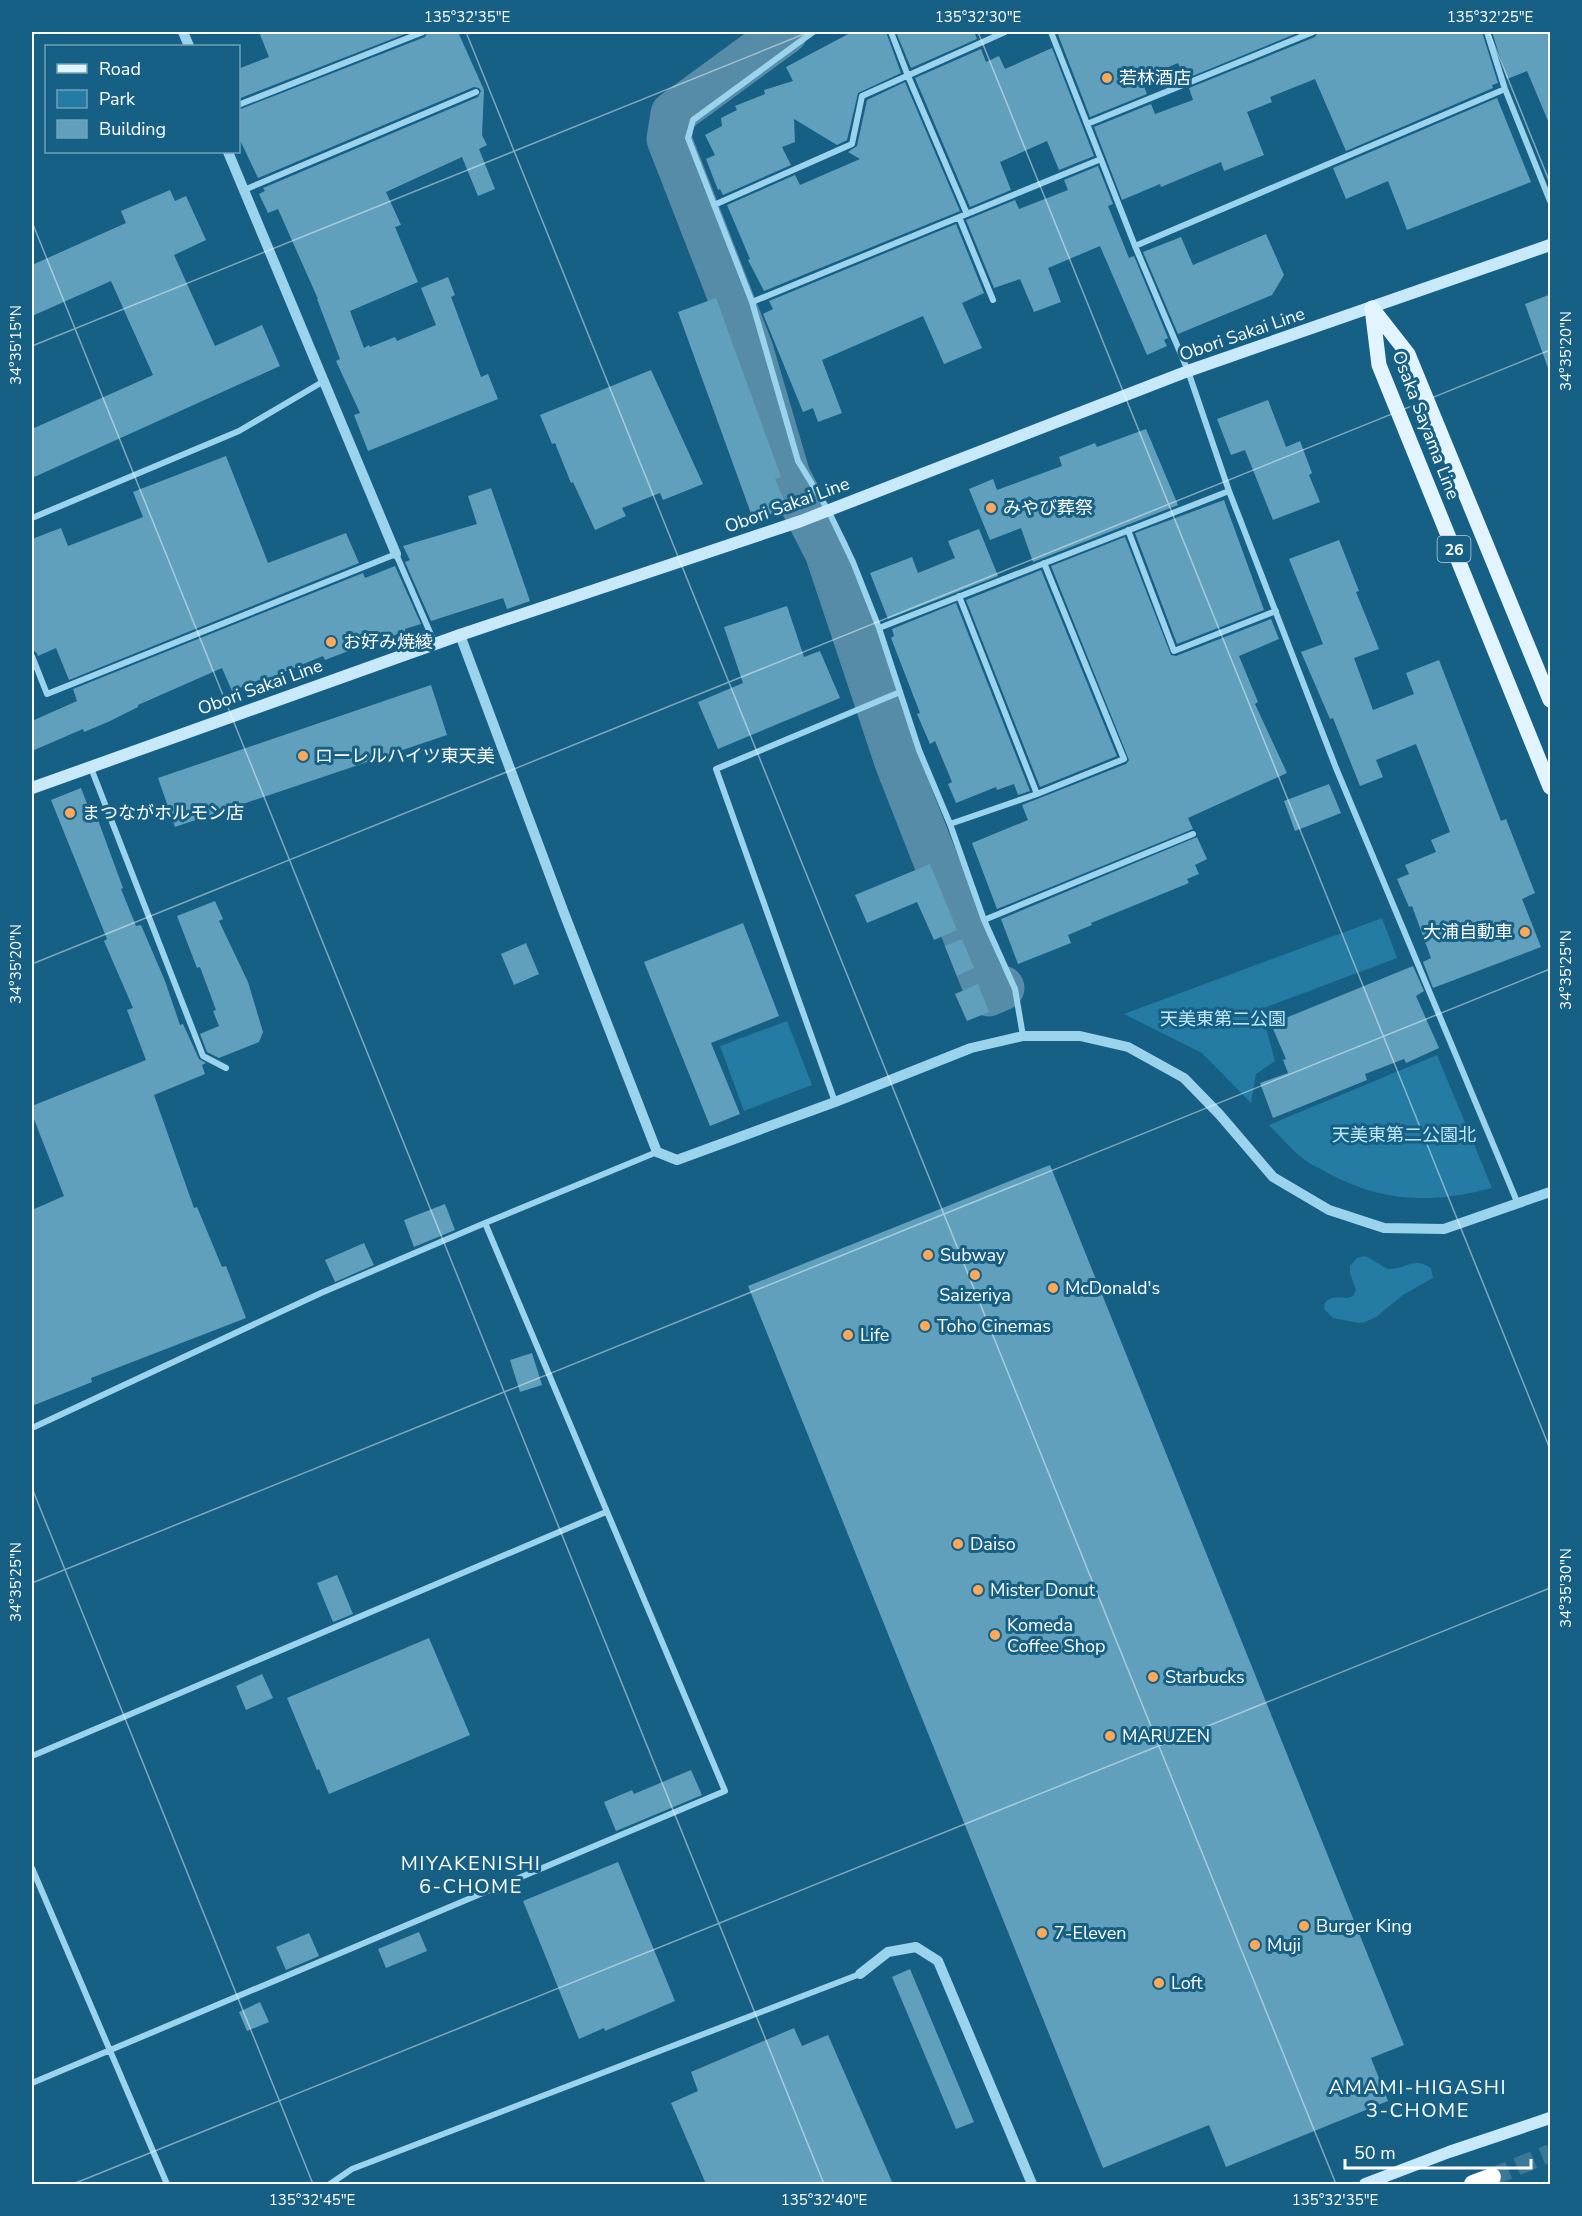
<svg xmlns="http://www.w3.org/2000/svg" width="1582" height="2216" font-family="'Nunito Sans','Noto Sans JP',sans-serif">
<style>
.green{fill:#247ba3}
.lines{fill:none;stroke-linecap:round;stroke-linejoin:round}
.river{stroke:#568ca8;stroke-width:45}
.building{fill:#61a0bd}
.motorway-tunnel{stroke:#397897;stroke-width:18;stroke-dasharray:18 9;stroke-linecap:butt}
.minor{stroke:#9bd3ed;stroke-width:6}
.tertiary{stroke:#9bd3ed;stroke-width:10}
.secondary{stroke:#c8e9fa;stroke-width:12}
.primary{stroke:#e1f4ff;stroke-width:15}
.motorway{stroke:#fff;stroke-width:18}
.ticks{fill:none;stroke:#fff;stroke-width:1.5;stroke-opacity:0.45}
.poi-dot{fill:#ffa857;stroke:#166085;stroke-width:2}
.labels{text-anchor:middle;stroke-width:6;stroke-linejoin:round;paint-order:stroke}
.shield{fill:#166085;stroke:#b9cfda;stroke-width:1.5}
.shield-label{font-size:16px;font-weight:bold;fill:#fff}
.poi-label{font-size:18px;fill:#fff;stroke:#166085;text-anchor:start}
.street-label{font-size:18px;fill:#fff;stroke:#166085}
.park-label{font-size:18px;fill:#c0e8fa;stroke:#166085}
.neighbourhood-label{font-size:20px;letter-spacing:1.5px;fill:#fff;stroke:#166085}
.neatline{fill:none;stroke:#fff;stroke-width:2}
.ticks-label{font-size:15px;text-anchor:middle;fill:#fff}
</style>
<rect width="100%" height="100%" fill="#166085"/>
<path class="green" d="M 1382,918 L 1397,958 L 1261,1009 L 1275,1061 L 1256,1074 L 1251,1103 L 1202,1053 L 1124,1014 Z
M 787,1021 L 812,1085 L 744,1111 L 720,1046 Z
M 1437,1055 L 1492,1188 C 1432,1204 1382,1203 1326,1172 C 1318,1167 1309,1164 1302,1158 C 1290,1148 1280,1136 1269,1125 Z
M 1364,1256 C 1372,1258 1387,1270 1389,1269 C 1406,1269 1413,1256 1431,1268 L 1433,1278 L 1403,1295 L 1376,1317 L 1365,1322 L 1359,1323 L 1333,1318 L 1324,1309 L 1325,1303 C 1333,1293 1343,1301 1353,1296 L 1356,1290 L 1350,1273 L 1350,1266 L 1357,1258 Z"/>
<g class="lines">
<path class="river" d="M 785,32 L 673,114 L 669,139 L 751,350 L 788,476 L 827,552 L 897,762 L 988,994 L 1002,988"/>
</g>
<path class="building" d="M 259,32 L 410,32 L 238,99 L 238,69 L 269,57 Z
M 428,32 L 458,32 L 484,90 L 482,135 L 487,145 L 479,149 L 495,189 L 478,196 L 462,157 L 386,192 L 401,225 L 395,227 L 418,282 L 350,311 L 364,348 L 369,345 L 370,347 L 395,337 L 397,341 L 436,325 L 421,288 L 448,277 L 455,295 L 451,297 L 481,377 L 488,374 L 498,399 L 368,451 L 354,415 L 360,413 L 336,361 L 340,359 L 317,299 L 318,299 L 278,209 L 268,213 L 259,194 L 265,191 L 263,188 L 478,97 L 481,91 L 479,88 L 474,87 L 258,178 L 238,136 L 238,110 L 425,37 Z
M 852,32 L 886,32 L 901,73 L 858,93 L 847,140 L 837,145 L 794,119 L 795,142 L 782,147 L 791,165 L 723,195 L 720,189 L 718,190 L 706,159 L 715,155 L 705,135 L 722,126 L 721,118 L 737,110 L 735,106 L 765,94 L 764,90 L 793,81 L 786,67 Z
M 896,32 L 974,32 L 977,39 L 911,68 Z
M 1057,32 L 1300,32 L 1185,79 L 1178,63 L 1141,79 L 1147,94 L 1090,117 Z
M 1318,32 L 1482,32 L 1498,83 L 1492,85 L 1493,88 L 1346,151 L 1315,79 L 1270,97 L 1272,102 L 1247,112 L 1264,155 L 1224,171 L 1221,162 L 1161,187 L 1160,184 L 1122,200 L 1094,127 L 1151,104 L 1155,114 L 1193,100 L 1189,88 L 1315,37 Z
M 1492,32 L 1551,32 L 1551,128 L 1527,71 L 1507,79 Z
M 1052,48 L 1094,156 L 1059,170 L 1047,141 L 1000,162 L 1011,190 L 970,207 L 915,78 L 981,49 L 986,62 L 999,56 L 1005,69 Z
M 905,82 L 960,211 L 764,291 L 748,260 L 750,259 L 727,205 L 795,175 L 800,185 L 860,159 L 848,152 L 857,146 L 867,100 Z
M 1497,98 L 1531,182 L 1407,230 L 1388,181 L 1346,199 L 1333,168 Z
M 1098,166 L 1113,204 L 1108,206 L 1129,258 L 1134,256 L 1168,338 L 1164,340 L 1167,346 L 1147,355 L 1100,246 L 1048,268 L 1061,302 L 1034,312 L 1020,279 L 994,288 L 966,220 L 1015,200 L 1019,209 L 1068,190 L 1064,180 Z
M 170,190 L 175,201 L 186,196 L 206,240 L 174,255 L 215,346 L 262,325 L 280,366 L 32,478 L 32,429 L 153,375 L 111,281 L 32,316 L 32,265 L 126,223 L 121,211 Z
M 956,224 L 984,293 L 962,303 L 982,348 L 944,364 L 923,316 L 822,360 L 842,413 L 818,422 L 813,408 L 803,412 L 763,314 L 773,309 L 769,301 Z
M 1266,234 L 1284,275 L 1272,295 L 1178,334 L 1143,252 L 1181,237 L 1193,265 Z
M 1551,294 L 1551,367 L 1548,368 L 1525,304 Z
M 716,298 L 781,477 L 775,479 L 787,507 L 761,518 L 760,516 L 753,519 L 678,312 Z
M 651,370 L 703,484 L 663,500 L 660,493 L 622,508 L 626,516 L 595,530 L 573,482 L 571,483 L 555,443 L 552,444 L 540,415 Z
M 1268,400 L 1286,447 L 1300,441 L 1312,473 L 1309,475 L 1320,502 L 1273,520 L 1245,450 L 1231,455 L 1217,419 Z
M 1146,429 L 1178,505 L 1033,562 L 1021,528 L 990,540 L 969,489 L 993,479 L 997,490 L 1062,466 L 1059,457 L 1095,443 L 1097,447 Z
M 226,456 L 268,563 L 346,533 L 359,563 L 69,680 L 56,648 L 38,656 L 36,652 L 32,651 L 32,539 L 61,528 L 68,546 L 143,517 L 133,492 Z
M 491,488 L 530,601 L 507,609 L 503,598 L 431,621 L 405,562 L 410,560 L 403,546 L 477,524 L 468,496 Z
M 1224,500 L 1264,610 L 1177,644 L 1135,533 Z
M 979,529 L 998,576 L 888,619 L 870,573 L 912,557 L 918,573 L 955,558 L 948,541 Z
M 1125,537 L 1171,655 L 1176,656 L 1271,619 L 1279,639 L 1239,656 L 1258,702 L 1255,704 L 1287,773 L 1188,818 L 1193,829 L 997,909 L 972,843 L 1028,820 L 1022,805 L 1126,764 L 1129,760 L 1051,566 Z
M 1339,540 L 1359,591 L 1356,592 L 1379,649 L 1354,658 L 1373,710 L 1414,694 L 1406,673 L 1439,660 L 1501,821 L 1506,819 L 1535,893 L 1522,899 L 1541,947 L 1433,988 L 1423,962 L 1431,958 L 1412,906 L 1409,907 L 1397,879 L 1409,874 L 1405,865 L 1436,852 L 1431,840 L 1450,832 L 1416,744 L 1376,760 L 1383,777 L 1360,786 L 1333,718 L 1330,719 L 1301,652 L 1323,644 L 1289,559 Z
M 395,566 L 421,624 L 405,629 L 405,631 L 388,638 L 387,636 L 325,660 L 323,656 L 262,681 L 261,679 L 232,691 L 222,668 L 138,705 L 138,707 L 108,722 L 84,732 L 83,729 L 32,751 L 32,721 L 77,701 L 73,689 L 363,573 L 365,578 Z
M 1041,570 L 1117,756 L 1040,787 L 966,600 Z
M 956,603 L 1030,791 L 1018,795 L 1014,784 L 997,790 L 996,787 L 956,803 L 948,784 L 952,782 L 935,741 L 930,744 L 917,714 L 920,713 L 891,638 L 894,636 L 892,629 Z
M 787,606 L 804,657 L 820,651 L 840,698 L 718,749 L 698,702 L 743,683 L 724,627 Z
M 431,685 L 447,735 L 175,827 L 158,778 Z
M 1329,784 L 1341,813 L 1295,831 L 1284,801 Z
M 81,788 L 94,822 L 98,820 L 123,888 L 121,889 L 136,926 L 141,925 L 165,981 L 180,1025 L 183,1024 L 199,1059 L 206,1063 L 202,1065 L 205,1074 L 154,1095 L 194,1208 L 197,1207 L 222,1267 L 226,1266 L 246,1318 L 91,1378 L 92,1382 L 32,1406 L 32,1210 L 64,1196 L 32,1114 L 32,1106 L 146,1060 L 127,1010 L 133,1008 L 104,941 L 107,939 L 51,800 Z
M 1197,837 L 1207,859 L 1195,865 L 1199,874 L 1187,879 L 1189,883 L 1091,923 L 1092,925 L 1068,935 L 1071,943 L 1018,964 L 1001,919 Z
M 930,864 L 957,930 L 934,940 L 917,902 L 867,923 L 855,895 Z
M 215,901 L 223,919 L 219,921 L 248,982 L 263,1032 L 259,1042 L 219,1058 L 207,1052 L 200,1034 L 219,1026 L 213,1011 L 216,1010 L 200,967 L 197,968 L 177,916 Z
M 743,923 L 779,1016 L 711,1043 L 740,1114 L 710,1126 L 644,962 Z
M 962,939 L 974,968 L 957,976 L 945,946 Z
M 526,943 L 539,974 L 514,985 L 501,954 Z
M 1413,966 L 1424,991 L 1416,996 L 1439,1048 L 1406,1063 L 1404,1059 L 1365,1074 L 1367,1080 L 1273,1118 L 1260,1083 L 1288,1073 L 1283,1060 L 1286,1059 L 1271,1024 Z
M 978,984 L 989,1012 L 967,1021 L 955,994 Z
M 1050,1165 L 1404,2045 L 1371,2058 L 1388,2101 L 1226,2167 L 1209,2125 L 1103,2168 L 748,1286 Z
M 445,1204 L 455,1230 L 414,1247 L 404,1220 Z
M 364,1243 L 374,1265 L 335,1282 L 325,1260 Z
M 532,1353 L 542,1385 L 520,1392 L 510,1360 Z
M 337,1575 L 353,1614 L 333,1622 L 317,1583 Z
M 429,1638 L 470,1735 L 329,1794 L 319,1769 L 317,1770 L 287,1698 Z
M 262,1674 L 273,1698 L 246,1710 L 236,1686 Z
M 691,1770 L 702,1795 L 616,1831 L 604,1802 L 632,1790 L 634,1794 Z
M 618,1862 L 675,2001 L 605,2031 L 604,2028 L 579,2039 L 523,1901 Z
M 419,1932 L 427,1951 L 386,1968 L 378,1949 Z
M 309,1933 L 319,1956 L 286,1970 L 276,1947 Z
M 910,1969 L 974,2122 L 956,2129 L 892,1977 Z
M 260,2002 L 269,2022 L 247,2031 L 239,2012 Z
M 794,2028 L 802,2046 L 828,2035 L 893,2184 L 706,2184 L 671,2103 L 698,2091 L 691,2072 Z"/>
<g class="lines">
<path class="motorway-tunnel" d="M 1492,2177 L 1550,2153"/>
<path class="minor" d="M 813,32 L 693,120 L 688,138 L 752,302 L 798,461 L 828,510 L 853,562 L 879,628 L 919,750 L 950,824 L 984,920 L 1015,989 L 1023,1036
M 891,32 L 908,76 L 967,214
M 1051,32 L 1135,246 L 1188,371 L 1229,491 L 1336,768 L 1518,1204
M 1487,32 L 1505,89 L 1550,201
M 238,105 L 423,32
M 1087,124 L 1313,32
M 244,190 L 476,92
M 714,205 L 852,144 L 862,96 L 1005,32
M 959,217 L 993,300
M 1135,246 L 1505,89
M 752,302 L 1101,159
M 32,518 L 239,431 L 324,381
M 1128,530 L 1174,651 L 1276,611
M 959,596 L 1037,794
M 879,628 L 1229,491
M 32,656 L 47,694 L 396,554 L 435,644
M 91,768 L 203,1056 L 226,1068
M 950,824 L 1037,794 L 1124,759 L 1044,563
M 984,920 L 1193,834
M 835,1102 L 716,769 L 900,692
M 485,1223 L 657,1152
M 32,1428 L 321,1293 L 485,1223 L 725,1791 L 32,2083
M 32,1756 L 606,1512
M 32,1868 L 167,2184
M 330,2184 L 352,2169 L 860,1974"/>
<path class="tertiary" d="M 183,32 L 189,46
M 228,152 L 396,554
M 460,635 L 564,913 L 657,1152 L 677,1160 L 835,1102 L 971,1048 L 1023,1036 L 1080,1036 L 1128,1047 L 1184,1078 L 1220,1115 L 1273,1177 L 1329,1210 L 1384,1228 L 1444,1229 L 1550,1192
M 860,1974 L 888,1952 L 916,1947 L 938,1961 L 1032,2184"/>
<path class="secondary" d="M 32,788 L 460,635 L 801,521 L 1188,371 L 1550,245
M 1365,2184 L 1449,2152 L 1550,2118"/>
<path class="primary" d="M 1372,308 L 1379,365 L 1550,787
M 1372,308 L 1408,354 L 1550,700"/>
<path class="motorway" d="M 1473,2184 L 1492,2177"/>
</g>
<path class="ticks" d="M 466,32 L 1336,2184M 978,32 L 1550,1449M 1489,32 L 1550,183M 32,222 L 824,2184M 32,346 L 809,32M 32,964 L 1550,350M 32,1488 L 313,2184M 32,1583 L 1550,969M 73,2184 L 1550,1588"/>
<g class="poi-dot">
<circle cx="1107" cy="78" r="6"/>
<circle cx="991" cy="508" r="6"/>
<circle cx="331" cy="642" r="6"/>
<circle cx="303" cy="756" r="6"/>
<circle cx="70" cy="813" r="6"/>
<circle cx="1525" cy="932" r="6"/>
<circle cx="928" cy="1255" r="6"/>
<circle cx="975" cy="1275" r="6"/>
<circle cx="1053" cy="1288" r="6"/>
<circle cx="925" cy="1326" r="6"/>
<circle cx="848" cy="1335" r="6"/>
<circle cx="958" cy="1544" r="6"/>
<circle cx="978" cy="1590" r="6"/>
<circle cx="995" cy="1635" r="6"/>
<circle cx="1153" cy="1677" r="6"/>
<circle cx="1110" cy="1736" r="6"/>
<circle cx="1304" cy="1926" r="6"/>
<circle cx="1042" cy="1933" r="6"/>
<circle cx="1255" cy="1945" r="6"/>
<circle cx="1159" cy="1983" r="6"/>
</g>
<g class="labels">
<rect class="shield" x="1437.5" y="536" width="33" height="26" rx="4.5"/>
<g class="shield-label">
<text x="1454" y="555">26</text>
</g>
<g class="poi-label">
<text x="1119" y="84">若林酒店</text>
<text x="1003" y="514">みやび葬祭</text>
<text x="343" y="648">お好み焼綾</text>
<text x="315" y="762">ローレルハイツ東天美</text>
<text x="82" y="819">まつながホルモン店</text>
<text x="1513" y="938" text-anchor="end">大浦自動車</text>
<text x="940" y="1261">Subway</text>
<text x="1065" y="1294">McDonald's</text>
<text x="975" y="1301" text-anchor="middle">Saizeriya</text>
<text x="937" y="1332">Toho Cinemas</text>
<text x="860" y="1341">Life</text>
<text x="970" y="1550">Daiso</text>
<text x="990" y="1596">Mister Donut</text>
<text x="1007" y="1631">Komeda<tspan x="1007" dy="21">Coffee Shop</tspan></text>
<text x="1165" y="1683">Starbucks</text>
<text x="1122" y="1742">MARUZEN</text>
<text x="1316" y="1932">Burger King</text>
<text x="1054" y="1939">7-Eleven</text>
<text x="1267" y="1951">Muji</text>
<text x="1171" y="1989">Loft</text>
</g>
<g class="street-label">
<text transform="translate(1242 334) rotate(-19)" y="6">Obori Sakai Line</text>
<text transform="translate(1426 425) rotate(69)" y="6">Osaka Sayama Line</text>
<text transform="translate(787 505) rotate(-20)" y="6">Obori Sakai Line</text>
<text transform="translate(260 687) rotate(-20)" y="6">Obori Sakai Line</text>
</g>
<g class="park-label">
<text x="1223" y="1025">天美東第二公園</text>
<text x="1404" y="1141">天美東第二公園北</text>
</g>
<g class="neighbourhood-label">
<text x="471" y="1870">MIYAKENISHI<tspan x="471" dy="23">6-CHOME</tspan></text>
<text x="1418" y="2094">AMAMI-HIGASHI<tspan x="1418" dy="23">3-CHOME</tspan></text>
</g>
</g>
<rect width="1582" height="2216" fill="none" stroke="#166085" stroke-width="66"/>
<rect x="45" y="45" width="195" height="108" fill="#166085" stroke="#73a0b6" stroke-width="1.5"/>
<rect x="57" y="64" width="30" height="9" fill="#e1f4ff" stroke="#73a0b6" stroke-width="1.5"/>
<text x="99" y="75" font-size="18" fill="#ffffff">Road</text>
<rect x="57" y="90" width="30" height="18" fill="#247ba3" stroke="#73a0b6" stroke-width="1.5"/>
<text x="99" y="105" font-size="18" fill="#ffffff">Park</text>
<rect x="57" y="120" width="30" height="18" fill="#61a0bd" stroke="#73a0b6" stroke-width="1.5"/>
<text x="99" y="135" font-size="18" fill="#ffffff">Building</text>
<path d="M1345 2159v9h186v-9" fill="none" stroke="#ffffff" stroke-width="3"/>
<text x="1354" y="2159" font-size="18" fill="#ffffff" stroke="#166085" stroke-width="4.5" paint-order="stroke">50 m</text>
<rect x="33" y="33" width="1516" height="2150" class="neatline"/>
<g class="ticks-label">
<text x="467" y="22">135°32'35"E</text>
<text x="978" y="22">135°32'30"E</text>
<text x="1490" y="22">135°32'25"E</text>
<text transform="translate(16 345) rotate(-90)" y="5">34°35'15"N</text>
<text transform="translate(1566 351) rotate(-90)" y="5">34°35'20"N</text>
<text transform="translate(16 964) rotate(-90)" y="5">34°35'20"N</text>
<text transform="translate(1566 970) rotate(-90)" y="5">34°35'25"N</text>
<text transform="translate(16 1582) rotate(-90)" y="5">34°35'25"N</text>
<text transform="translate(1566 1588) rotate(-90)" y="5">34°35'30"N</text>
<text x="312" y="2205">135°32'45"E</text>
<text x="824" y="2205">135°32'40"E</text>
<text x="1335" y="2205">135°32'35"E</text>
</g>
</svg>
